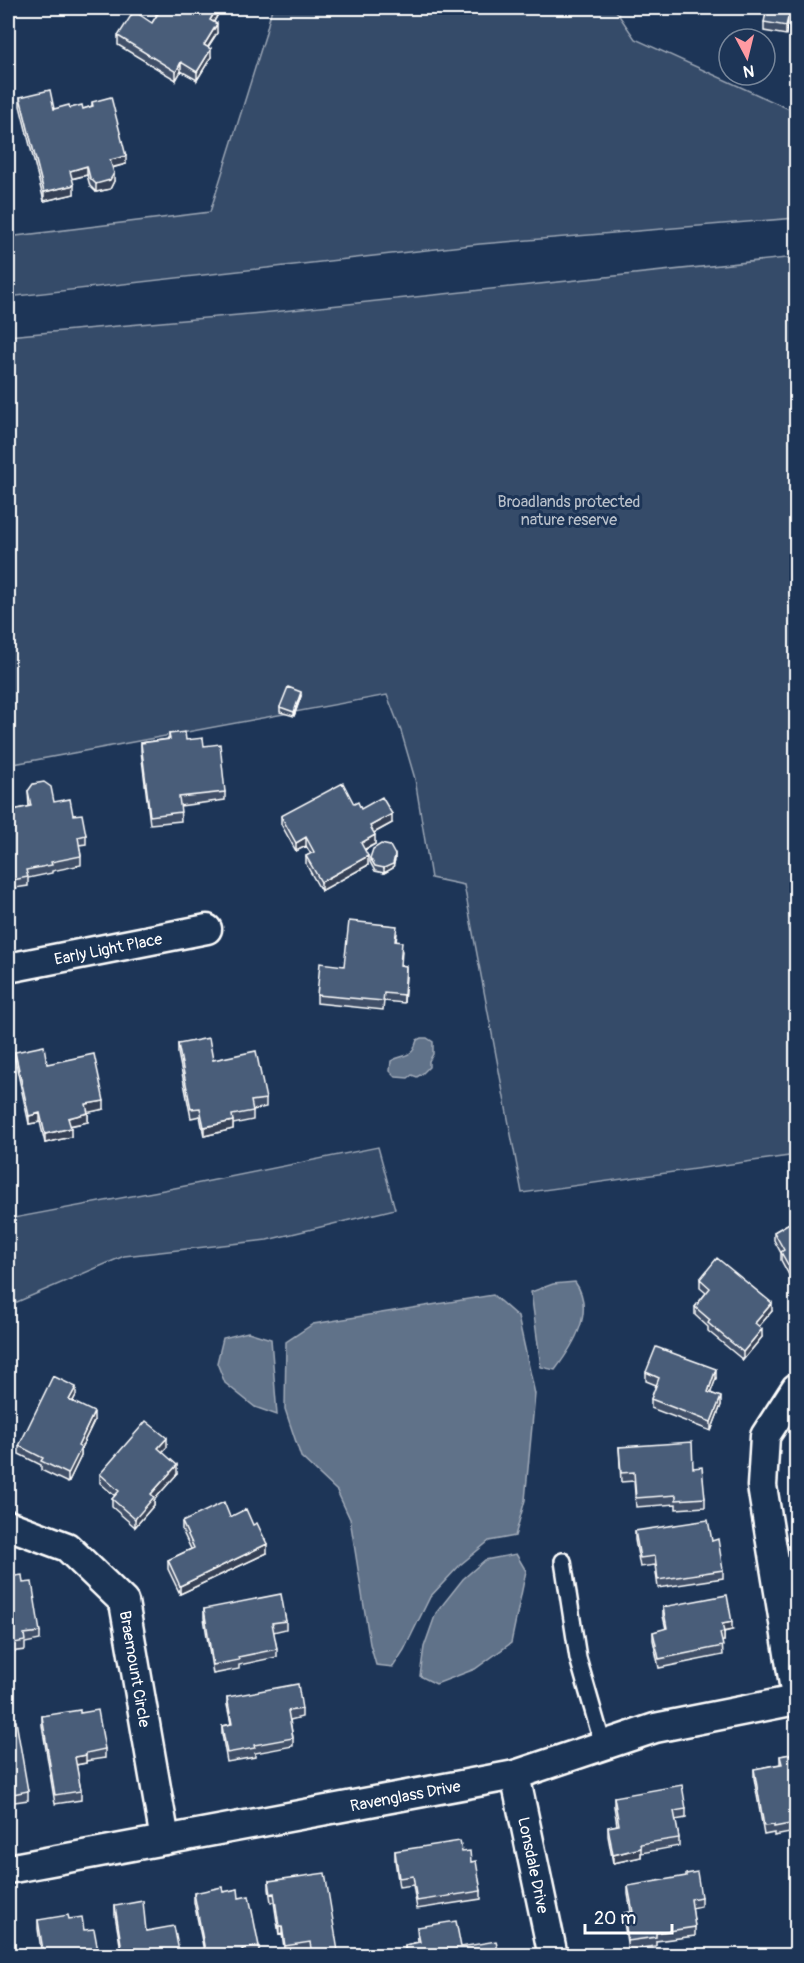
<svg xmlns="http://www.w3.org/2000/svg" width="804" height="1963" font-family="Pangolin,sans-serif">
<style>
.green{fill:#364b69;stroke:#9aa5b4;stroke-width:1.5}
.water{fill:#617289;stroke:#a0aab8;stroke-width:1.5}
.lines{fill:none;stroke-linecap:round;stroke-linejoin:round}
.service-casing{stroke:#fff;stroke-width:20}
.minor-casing{stroke:#fff;stroke-width:33}
.service{stroke:#1d3557;stroke-width:15}
.minor{stroke:#1d3557;stroke-width:28}
.wall{fill:#405068;stroke:#fff;stroke-width:1.5}
.shaded-wall{fill:#344155;stroke:#fff;stroke-width:1.5}
.building{fill:#4a5d79;stroke:#fff;stroke-width:1.5}
.labels{text-anchor:middle;stroke-width:6;stroke-linejoin:round;paint-order:stroke}
.park-label{font-size:16px;fill:#b9c0ca;stroke:#1d3557}
.street-label{font-size:16px;fill:#fff;stroke:#1d3557}
</style>
<rect width="100%" height="100%" fill="#1d3557"/>
<filter id="ink" filterUnits="userSpaceOnUse"><feTurbulence type="fractalNoise" baseFrequency=".0167" numOctaves="2"/><feDisplacementMap in="SourceGraphic" scale="12" xChannelSelector="R" yChannelSelector="G"/><feConvolveMatrix kernelMatrix="1 2 1 2 8 2 1 2 1" color-interpolation-filters="sRGB"/></filter>
<g filter="url(#ink)">
<path class="green" d="M 272,8 L 614,8 L 635,39 L 789,109 L 796,108 L 796,218 L 480,244 L 8,297 L 8,237 L 210,212 L 265,36 Z
M 796,257 L 796,1155 L 522,1193 L 464,885 L 431,878 L 415,779 L 401,731 L 387,695 L 8,765 L 8,336 L 282,311 Z
M 378,1147 L 395,1209 L 267,1240 L 124,1256 L 17,1302 L 8,1303 L 8,1219 L 180,1187 Z"/>
<path class="water" d="M 421,1038 L 427,1038 L 433,1042 L 433,1054 L 429,1061 L 429,1067 L 422,1074 L 417,1077 L 412,1075 L 408,1078 L 396,1077 L 390,1071 L 391,1061 C 398,1056 410,1057 414,1049 C 415,1046 416,1043 417,1040 Z
M 575,1282 C 596,1311 573,1346 555,1370 L 541,1367 L 531,1292 L 553,1284 Z
M 493,1295 L 518,1317 L 535,1394 L 525,1500 L 515,1536 L 489,1541 L 460,1565 L 430,1597 L 404,1650 L 393,1667 L 376,1665 L 370,1644 L 350,1519 L 337,1491 L 301,1457 L 285,1409 L 286,1342 L 313,1324 Z
M 248,1332 L 271,1339 L 277,1415 L 255,1407 L 225,1383 L 217,1363 L 223,1338 Z
M 516,1554 L 526,1571 L 511,1643 L 475,1669 L 436,1684 L 420,1676 L 424,1647 L 436,1613 L 463,1579 L 485,1560 Z"/>
<g class="lines">
<defs>
<path id="service" d="M 563,1561 L 578,1658 L 603,1745"/>
<g id="minor">
<path id="s1" d="M 8,968 L 207,929"/>
<path d="M 796,1388 L 765,1436 L 762,1486 L 796,1697"/>
<path id="s2" d="M 8,1525 L 67,1547 L 124,1602 L 165,1840"/>
<path id="s3" d="M 515,1775 L 553,1956"/>
<path id="s4" d="M 8,1869 L 515,1775 L 655,1728 L 796,1700"/>
</g>
</defs>
<use href="#service" class="service-casing"/>
<use href="#minor" class="minor-casing"/>
<use href="#service" class="service"/>
<use href="#minor" class="minor"/>
</g>
<path class="wall" d="M 156,8 L 217,8 L 217,16 L 214,22 L 217,33 L 208,47 L 211,57 L 197,80 L 181,71 L 176,80 L 118,45 L 118,36 L 152,23 L 157,15 L 156,15 Z
M 796,8 L 796,38 L 791,37 L 791,27 L 788,26 L 786,35 L 764,31 L 764,22 Z
M 20,97 L 54,109 L 83,109 L 92,106 L 92,102 L 126,164 L 112,168 L 114,181 L 110,189 L 96,192 L 90,186 L 87,175 L 72,179 L 74,194 L 44,201 L 20,106 Z
M 301,696 L 294,716 L 280,712 L 280,707 Z
M 169,734 L 204,746 L 225,792 L 225,800 L 180,806 L 181,821 L 150,824 L 141,751 L 141,743 L 169,739 Z
M 28,791 L 54,802 L 73,815 L 86,835 L 86,844 L 79,845 L 81,856 L 81,865 L 52,871 L 52,873 L 28,878 L 28,886 L 8,889 L 8,793 L 13,810 L 29,807 Z
M 354,804 L 361,809 L 392,823 L 374,833 L 375,844 L 365,850 L 368,865 L 321,891 L 306,864 L 306,856 L 311,854 L 306,846 L 296,851 L 281,824 L 281,816 Z
M 370,858 L 395,859 L 393,868 L 384,873 L 375,871 L 370,862 Z
M 397,934 L 396,942 L 402,951 L 401,965 L 406,974 L 404,1003 L 384,1001 L 383,1010 L 317,1003 L 317,995 L 344,966 Z
M 178,1044 L 213,1060 L 266,1099 L 266,1107 L 253,1110 L 253,1120 L 233,1124 L 233,1129 L 204,1136 L 200,1116 L 191,1118 L 178,1053 Z
M 15,1052 L 47,1064 L 104,1109 L 88,1112 L 88,1122 L 70,1126 L 71,1137 L 45,1143 L 40,1122 L 29,1124 L 15,1060 Z
M 796,1206 L 796,1288 L 781,1260 L 781,1253 L 774,1240 L 774,1232 L 795,1220 L 793,1216 L 793,1208 Z
M 700,1279 L 772,1311 L 759,1326 L 762,1337 L 743,1360 L 708,1331 L 708,1327 L 695,1315 L 695,1307 L 706,1293 L 700,1288 Z
M 646,1372 L 716,1378 L 710,1393 L 721,1405 L 711,1431 L 651,1408 L 651,1399 L 656,1385 L 646,1381 Z
M 76,1395 L 73,1401 L 94,1421 L 81,1448 L 81,1456 L 68,1483 L 41,1470 L 41,1465 L 19,1454 L 19,1446 Z
M 167,1447 L 162,1452 L 177,1474 L 154,1500 L 154,1505 L 135,1527 L 112,1507 L 112,1499 L 115,1496 L 100,1483 L 100,1474 Z
M 619,1447 L 693,1468 L 705,1498 L 705,1507 L 676,1509 L 676,1504 L 636,1507 L 634,1481 L 621,1482 Z
M 230,1517 L 267,1553 L 180,1594 L 168,1569 L 168,1560 L 191,1549 L 182,1530 L 182,1522 Z
M 635,1531 L 712,1541 L 723,1570 L 723,1578 L 658,1588 L 655,1565 L 640,1567 L 635,1540 Z
M 8,1573 L 8,1577 L 23,1583 L 40,1632 L 40,1640 L 25,1643 L 25,1650 L 10,1652 L 10,1656 L 8,1656 Z
M 663,1607 L 732,1630 L 724,1632 L 724,1641 L 722,1641 L 723,1655 L 659,1668 L 653,1640 L 653,1632 L 666,1629 L 663,1616 Z
M 204,1609 L 286,1621 L 286,1629 L 273,1632 L 277,1649 L 277,1657 L 239,1665 L 239,1669 L 213,1674 L 204,1618 Z
M 227,1697 L 302,1709 L 302,1717 L 290,1720 L 293,1738 L 293,1746 L 255,1753 L 255,1757 L 227,1762 L 222,1734 L 222,1726 L 231,1724 L 227,1705 Z
M 80,1713 L 105,1749 L 105,1758 L 86,1761 L 86,1763 L 76,1765 L 81,1791 L 81,1800 L 55,1804 L 42,1725 L 42,1716 Z
M 8,1723 L 28,1791 L 28,1800 L 8,1803 Z
M 796,1753 L 796,1829 L 790,1830 L 790,1833 L 774,1836 L 774,1833 L 764,1835 L 754,1778 L 754,1769 L 780,1764 L 780,1756 Z
M 614,1797 L 686,1809 L 686,1818 L 675,1820 L 679,1838 L 679,1846 L 641,1853 L 641,1857 L 613,1863 L 608,1836 L 608,1827 L 617,1825 L 614,1806 Z
M 395,1851 L 462,1852 L 471,1862 L 481,1891 L 481,1899 L 417,1909 L 413,1885 L 399,1887 L 395,1860 Z
M 269,1881 L 338,1951 L 338,1956 L 311,1956 L 310,1951 L 285,1955 L 282,1934 L 279,1935 L 274,1902 L 271,1902 L 269,1889 Z
M 628,1886 L 701,1897 L 701,1906 L 692,1908 L 695,1927 L 695,1936 L 656,1941 L 656,1946 L 628,1950 L 624,1922 L 624,1913 L 631,1912 L 628,1894 Z
M 223,1892 L 239,1898 L 259,1946 L 259,1955 L 205,1956 L 194,1902 L 194,1893 Z
M 115,1906 L 146,1931 L 180,1956 L 122,1956 L 115,1915 Z
M 69,1919 L 84,1930 L 99,1956 L 42,1956 L 38,1929 L 38,1920 Z
M 417,1927 L 461,1947 L 499,1956 L 405,1956 L 405,1945 L 418,1942 Z"/>
<path class="shaded-wall" d="M 217,8 L 217,16 L 210,28 L 210,20 Z
M 788,18 L 788,26 L 786,35 L 786,26 Z
M 217,24 L 217,33 L 204,53 L 204,45 Z
M 211,49 L 211,57 L 197,80 L 197,72 Z
M 181,62 L 181,71 L 176,80 L 176,72 Z
M 126,156 L 126,164 L 110,168 L 110,160 Z
M 87,166 L 87,175 L 70,179 L 70,171 Z
M 114,173 L 114,181 L 110,189 L 96,192 L 96,184 Z
M 74,185 L 74,194 L 44,201 L 44,192 Z
M 301,692 L 301,696 L 294,716 L 294,712 Z
M 392,814 L 392,823 L 370,835 L 370,826 Z
M 375,835 L 375,844 L 361,851 L 361,843 Z
M 306,837 L 306,846 L 296,851 L 296,843 Z
M 395,855 L 395,859 L 393,868 L 384,873 L 384,868 Z
M 368,856 L 368,865 L 321,891 L 321,882 Z
M 406,966 L 406,974 L 404,1003 L 404,995 Z
M 104,1101 L 104,1109 L 86,1113 L 86,1104 Z
M 40,1113 L 40,1122 L 29,1124 L 29,1116 Z
M 88,1113 L 88,1122 L 68,1126 L 68,1118 Z
M 233,1121 L 233,1129 L 204,1136 L 204,1127 Z
M 71,1128 L 71,1137 L 45,1143 L 45,1134 Z
M 772,1303 L 772,1311 L 755,1331 L 755,1323 Z
M 762,1329 L 762,1337 L 743,1360 L 743,1352 Z
M 716,1369 L 716,1378 L 708,1400 L 708,1392 Z
M 76,1387 L 76,1395 L 69,1408 L 69,1400 Z
M 721,1397 L 721,1405 L 711,1431 L 711,1422 Z
M 94,1412 L 94,1421 L 81,1448 L 81,1456 L 68,1483 L 68,1474 L 78,1446 Z
M 167,1438 L 167,1447 L 158,1456 L 158,1448 Z
M 177,1465 L 177,1474 L 154,1500 L 154,1505 L 135,1527 L 135,1519 L 151,1494 Z
M 267,1544 L 267,1553 L 180,1594 L 180,1586 Z
M 732,1622 L 732,1630 L 722,1632 L 722,1624 Z
M 724,1632 L 724,1641 L 720,1642 L 720,1633 Z
M 86,1755 L 86,1763 L 75,1765 L 75,1757 Z
M 641,1848 L 641,1857 L 613,1863 L 613,1855 Z
M 279,1926 L 282,1926 L 282,1934 L 279,1935 Z"/>
<path class="building" d="M 158,8 L 217,8 L 210,20 L 217,24 L 204,45 L 211,49 L 197,72 L 181,62 L 176,72 L 118,36 L 134,11 L 152,23 L 161,9 Z
M 769,8 L 796,8 L 796,30 L 791,28 L 793,19 L 788,18 L 786,26 L 764,22 L 766,13 L 768,13 Z
M 50,90 L 54,109 L 69,105 L 70,108 L 82,105 L 83,109 L 93,106 L 92,102 L 111,97 L 126,156 L 110,160 L 114,173 L 110,180 L 96,184 L 90,178 L 87,166 L 70,171 L 74,185 L 44,192 L 20,97 Z
M 288,687 L 301,692 L 294,712 L 280,707 Z
M 185,732 L 186,740 L 203,738 L 204,746 L 220,744 L 225,792 L 179,797 L 181,812 L 150,816 L 141,743 L 170,739 L 169,734 Z
M 44,782 L 51,787 L 54,802 L 70,799 L 73,815 L 82,814 L 86,835 L 78,837 L 81,856 L 51,862 L 52,865 L 26,870 L 28,877 L 8,881 L 8,793 L 10,793 L 13,810 L 31,806 L 28,791 L 33,784 Z
M 343,783 L 354,804 L 358,802 L 361,809 L 382,797 L 392,814 L 370,826 L 375,835 L 361,843 L 368,856 L 321,882 L 306,856 L 314,852 L 306,837 L 296,843 L 281,816 Z
M 381,844 L 390,846 L 395,855 L 393,864 L 384,868 L 375,866 L 370,858 L 373,849 Z
M 349,921 L 397,926 L 395,941 L 402,942 L 400,965 L 406,966 L 404,995 L 384,993 L 383,1001 L 317,995 L 320,963 L 344,966 Z
M 209,1038 L 213,1060 L 256,1051 L 266,1099 L 251,1101 L 253,1111 L 232,1115 L 233,1121 L 204,1127 L 200,1108 L 191,1109 L 178,1044 Z
M 44,1046 L 47,1064 L 94,1054 L 104,1101 L 86,1104 L 88,1113 L 68,1118 L 71,1128 L 45,1134 L 40,1113 L 29,1116 L 15,1052 Z
M 796,1206 L 796,1214 L 793,1208 Z
M 796,1219 L 796,1279 L 781,1252 L 784,1250 L 774,1232 Z
M 717,1258 L 772,1303 L 755,1323 L 762,1329 L 743,1352 L 708,1323 L 710,1320 L 695,1307 L 710,1288 L 700,1279 Z
M 656,1347 L 716,1369 L 708,1392 L 721,1397 L 711,1422 L 651,1399 L 659,1378 L 646,1372 Z
M 53,1376 L 76,1387 L 69,1400 L 94,1412 L 78,1446 L 81,1448 L 68,1474 L 41,1461 L 43,1458 L 19,1446 Z
M 146,1421 L 167,1438 L 158,1448 L 177,1465 L 151,1494 L 154,1497 L 135,1519 L 112,1499 L 119,1491 L 100,1474 Z
M 692,1442 L 693,1468 L 702,1467 L 705,1498 L 676,1500 L 676,1495 L 636,1498 L 634,1472 L 621,1473 L 619,1447 Z
M 224,1502 L 230,1517 L 246,1509 L 253,1525 L 257,1523 L 267,1544 L 180,1586 L 168,1560 L 194,1548 L 182,1522 Z
M 708,1520 L 712,1541 L 718,1539 L 723,1570 L 658,1580 L 655,1556 L 640,1558 L 635,1531 Z
M 8,1573 L 8,1577 L 22,1575 L 23,1583 L 32,1582 L 40,1632 L 24,1634 L 25,1641 L 9,1644 L 10,1647 L 8,1648 Z
M 281,1594 L 286,1621 L 272,1623 L 277,1649 L 238,1657 L 239,1660 L 213,1665 L 204,1609 Z
M 727,1595 L 732,1622 L 722,1624 L 724,1632 L 720,1633 L 723,1646 L 659,1659 L 653,1632 L 667,1628 L 663,1607 Z
M 298,1684 L 302,1709 L 288,1711 L 293,1738 L 254,1745 L 255,1748 L 227,1753 L 222,1726 L 232,1724 L 227,1697 Z
M 80,1710 L 80,1713 L 98,1710 L 105,1749 L 86,1753 L 86,1755 L 75,1757 L 81,1791 L 55,1795 L 42,1716 Z
M 16,1721 L 28,1791 L 8,1795 L 8,1723 Z
M 796,1753 L 796,1820 L 790,1822 L 790,1824 L 774,1827 L 774,1825 L 764,1826 L 754,1769 L 782,1764 L 780,1756 Z
M 682,1785 L 686,1809 L 674,1811 L 679,1838 L 640,1844 L 641,1848 L 613,1855 L 608,1827 L 619,1825 L 614,1797 Z
M 460,1841 L 462,1852 L 470,1851 L 471,1862 L 476,1861 L 481,1891 L 417,1901 L 413,1876 L 399,1878 L 395,1851 Z
M 697,1872 L 701,1897 L 691,1899 L 695,1927 L 656,1933 L 656,1937 L 628,1941 L 624,1913 L 633,1912 L 628,1886 L 686,1876 L 686,1874 Z
M 325,1873 L 338,1951 L 312,1955 L 310,1942 L 285,1946 L 282,1926 L 279,1926 L 274,1893 L 271,1894 L 269,1881 Z
M 222,1887 L 223,1892 L 238,1889 L 239,1898 L 249,1896 L 259,1946 L 242,1949 L 243,1956 L 206,1956 L 194,1893 Z
M 143,1901 L 146,1931 L 174,1926 L 180,1956 L 123,1956 L 115,1906 Z
M 68,1915 L 69,1919 L 82,1917 L 84,1930 L 94,1929 L 99,1956 L 44,1956 L 38,1920 Z
M 456,1921 L 461,1947 L 496,1941 L 499,1956 L 406,1956 L 405,1945 L 420,1942 L 417,1927 Z
M 10,1930 L 15,1956 L 8,1956 L 8,1931 Z
M 711,1951 L 712,1956 L 689,1956 Z"/>
</g>
<g class="labels">
<g class="park-label">
<text x="569" y="507">Broadlands protected<tspan x="569" dy="18">nature reserve</tspan></text>
</g>
<g class="street-label">
<text dy="6" stroke="none"><textPath href="#s1" startOffset="102">Early Light Place</textPath></text>
<text dy="6" stroke="none"><textPath href="#s2" startOffset="210">Braemount Circle</textPath></text>
<text dy="6" stroke="none"><textPath href="#s4" startOffset="404">Ravenglass Drive</textPath></text>
<text dy="6" stroke="none"><textPath href="#s3" startOffset="92">Lonsdale Drive</textPath></text>
</g>
</g>
<rect width="804" height="1963" fill="none" stroke="#1d3557" stroke-width="30"/>
<rect x="15" y="15" width="774" height="1933" fill="none" stroke="#fff" stroke-width="2" filter="url(#ink)"/>
<g transform="translate(747 57) rotate(173)"><circle r="28" fill="#1d3557" stroke="#77869a" stroke-width="1.5"/>
<path d="M0-4.5L10 22L0 15L-10 22Z" fill="#ff9aa2"/>
<text y="-9" font-size="16" font-weight="bold" text-anchor="middle" fill="#ffffff">N</text>
</g>
<path d="M585 1924v9h87v-9" fill="none" stroke="#ffffff" stroke-width="3"/>
<text x="594" y="1924" font-size="18" fill="#ffffff" stroke="#1d3557" stroke-width="4.5" paint-order="stroke">20 m</text>
</svg>
